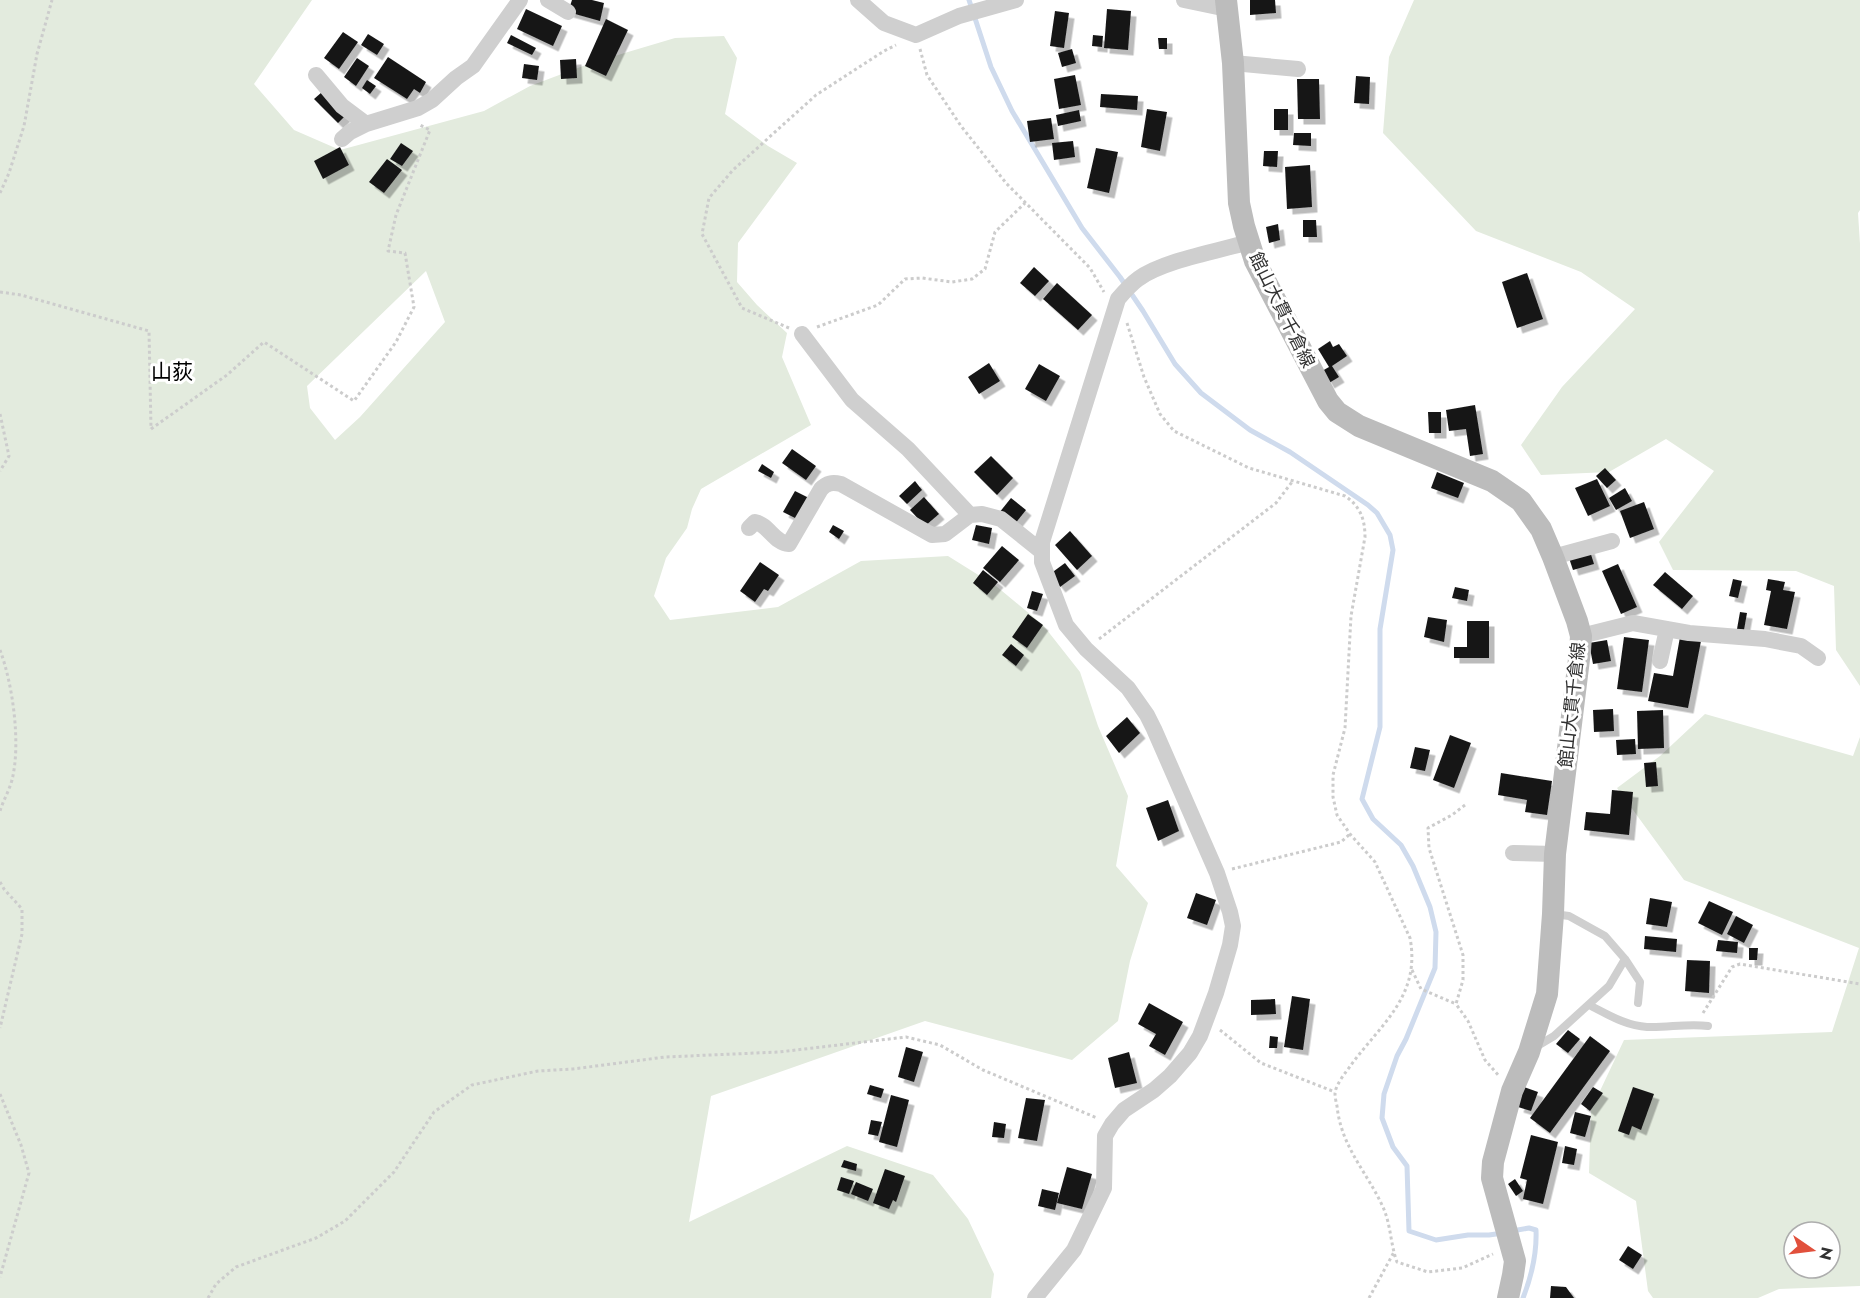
<svg xmlns="http://www.w3.org/2000/svg" width="1860" height="1298" font-family="Jost,'Noto Sans JP',sans-serif">
<style>
.green{fill:#e3ebde;fill-rule:evenodd}
.lines{fill:none;stroke-linecap:round;stroke-linejoin:round}
.stream{stroke:#cfdbed;stroke-width:5}
.building{fill:#191919;filter:url(#shadow)}
.path{stroke:#ccc;stroke-width:3;stroke-dasharray:3 3;stroke-linecap:butt}
.lane{stroke:#cfcfcf;stroke-width:8}
.street{stroke:#cfcfcf;stroke-width:16}
.secondary{stroke:#bcbcbc;stroke-width:22}
.labels{text-anchor:middle;stroke-width:6;stroke-linejoin:round;paint-order:stroke}
.street-label{font-size:18px;fill:#323232;stroke:#fff}
.quarter-label{font-size:21px;fill:#000;stroke:#fff}
</style>
<defs>
<filter id="shadow"><feDropShadow dx="5.5" dy="5.5" stdDeviation="0" flood-color="#0004"/></filter>
</defs>
<rect width="100%" height="100%" fill="#fff"/>
<path class="green" d="M 0,0 L 312,0 L 254,84 L 294,130 L 340,150 L 484,111 L 530,86 L 591,63 L 675,38 L 724,36 L 737,58 L 725,114 L 768,146 L 797,163 L 738,243 L 737,282 L 757,305 L 787,333 L 782,357 L 811,425 L 701,489 L 692,509 L 687,528 L 666,558 L 654,596 L 670,620 L 778,607 L 861,561 L 948,556 L 996,586 L 1043,625 L 1080,672 L 1098,726 L 1128,796 L 1116,866 L 1148,903 L 1130,961 L 1118,1021 L 1072,1060 L 925,1021 L 711,1096 L 689,1222 L 847,1146 L 933,1175 L 968,1219 L 994,1274 L 991,1298 L 0,1298 ZM 426,271 L 445,322 L 360,417 L 335,440 L 310,408 L 307,386 Z
M 1414,0 L 1860,0 L 1860,210 L 1858,213 L 1860,244 L 1860,686 L 1836,650 L 1834,586 L 1796,571 L 1673,570 L 1659,542 L 1714,471 L 1666,439 L 1609,472 L 1541,475 L 1521,445 L 1562,387 L 1635,309 L 1581,272 L 1476,231 L 1383,133 L 1389,57 Z
M 1705,714 L 1853,756 L 1860,737 L 1860,1286 L 1779,1289 L 1758,1298 L 1653,1298 L 1648,1291 L 1636,1201 L 1589,1173 L 1591,1110 L 1624,1040 L 1832,1032 L 1859,948 L 1684,880 L 1617,788 L 1660,756 ZM 1794,1232 L 1830,1232 L 1830,1268 L 1794,1268 Z"/>
<g class="lines">
<path class="stream" d="M 969,0 L 991,67 L 1012,111 L 1082,228 L 1120,277 L 1143,311 L 1175,364 L 1201,393 L 1250,430 L 1290,452 L 1368,505 L 1377,513 L 1390,535 L 1393,550 L 1380,629 L 1380,727 L 1362,799 L 1373,819 L 1401,845 L 1413,866 L 1430,907 L 1436,932 L 1435,968 L 1406,1039 L 1397,1056 L 1384,1094 L 1382,1118 L 1393,1147 L 1407,1166 L 1409,1231 L 1436,1240 L 1468,1235 L 1489,1235 L 1503,1233
M 1512,1231 L 1529,1228 L 1536,1230 C 1537,1254 1532,1275 1523,1298"/>
</g>
<path class="building" d="M 572,0 L 592,0 L 604,3 L 600,21 L 568,12 Z
M 1250,0 L 1275,0 L 1276,13 L 1250,15 Z
M 526,9 L 562,26 L 553,46 L 517,29 Z
M 1107,9 L 1131,11 L 1128,50 L 1104,48 Z
M 1055,11 L 1069,13 L 1064,48 L 1050,46 Z
M 606,19 L 628,30 L 606,76 L 585,66 Z
M 343,32 L 358,42 L 339,69 L 324,58 Z
M 368,34 L 384,44 L 377,55 L 361,45 Z
M 511,35 L 536,48 L 532,55 L 507,43 Z
M 1093,35 L 1103,36 L 1102,47 L 1092,46 Z
M 1158,38 L 1167,38 L 1167,49 L 1159,49 Z
M 1072,49 L 1076,63 L 1062,67 L 1058,53 Z
M 388,57 L 426,82 L 420,93 L 414,89 L 407,99 L 374,78 Z
M 357,58 L 369,66 L 356,86 L 344,77 Z
M 576,59 L 577,78 L 561,79 L 560,60 Z
M 524,64 L 539,66 L 537,80 L 522,78 Z
M 1075,75 L 1081,105 L 1059,109 L 1054,79 Z
M 1356,76 L 1370,77 L 1369,104 L 1354,103 Z
M 1297,79 L 1319,79 L 1320,119 L 1298,119 Z
M 367,80 L 376,86 L 370,94 L 362,88 Z
M 322,92 L 345,116 L 338,123 L 314,99 Z
M 1101,94 L 1138,96 L 1137,110 L 1100,107 Z
M 1147,109 L 1167,112 L 1160,151 L 1141,147 Z
M 1274,109 L 1288,109 L 1288,130 L 1274,130 Z
M 1079,110 L 1081,121 L 1058,126 L 1056,115 Z
M 1051,118 L 1054,139 L 1030,142 L 1027,121 Z
M 1294,133 L 1311,133 L 1311,146 L 1293,145 Z
M 1073,141 L 1075,157 L 1054,160 L 1052,143 Z
M 401,143 L 413,151 L 402,166 L 390,159 Z
M 340,147 L 349,165 L 323,179 L 314,161 Z
M 1096,148 L 1118,152 L 1109,193 L 1087,188 Z
M 1264,151 L 1278,151 L 1277,167 L 1263,166 Z
M 387,159 L 402,170 L 384,193 L 369,182 Z
M 1310,165 L 1312,207 L 1287,209 L 1285,167 Z
M 1303,220 L 1316,220 L 1317,237 L 1303,237 Z
M 1278,224 L 1280,240 L 1269,243 L 1266,227 Z
M 1034,267 L 1049,281 L 1035,296 L 1020,283 Z
M 1527,273 L 1543,319 L 1517,328 L 1502,282 Z
M 1057,283 L 1092,315 L 1078,330 L 1043,299 Z
M 1330,341 L 1333,347 L 1339,344 L 1347,356 L 1332,366 L 1339,377 L 1329,383 L 1322,371 L 1329,367 L 1318,349 Z
M 989,363 L 1000,381 L 979,394 L 968,377 Z
M 1039,364 L 1060,376 L 1046,401 L 1025,389 Z
M 1475,405 L 1483,454 L 1470,456 L 1466,429 L 1449,431 L 1446,410 Z
M 1428,412 L 1441,412 L 1441,433 L 1429,433 Z
M 792,449 L 816,466 L 806,480 L 782,463 Z
M 991,456 L 1013,478 L 997,495 L 974,472 Z
M 762,464 L 774,472 L 771,478 L 758,471 Z
M 1605,468 L 1616,480 L 1607,488 L 1596,476 Z
M 1437,472 L 1464,483 L 1458,498 L 1431,488 Z
M 1597,479 L 1610,506 L 1588,516 L 1575,488 Z
M 915,481 L 922,490 L 907,504 L 899,496 Z
M 1625,488 L 1632,501 L 1616,510 L 1609,498 Z
M 795,491 L 811,499 L 799,520 L 783,512 Z
M 924,497 L 939,514 L 925,526 L 910,510 Z
M 1011,498 L 1026,510 L 1014,525 L 999,513 Z
M 1644,502 L 1654,529 L 1630,538 L 1620,511 Z
M 833,525 L 844,531 L 839,539 L 829,532 Z
M 976,525 L 992,528 L 989,544 L 972,540 Z
M 1070,531 L 1092,556 L 1077,570 L 1055,545 Z
M 1002,546 L 1019,560 L 1000,582 L 983,568 Z
M 1589,548 L 1594,564 L 1573,570 L 1568,555 Z
M 760,562 L 779,575 L 768,591 L 764,589 L 755,602 L 740,591 Z
M 1065,563 L 1075,576 L 1060,587 L 1050,574 Z
M 1618,564 L 1637,607 L 1621,614 L 1602,571 Z
M 983,570 L 998,582 L 987,595 L 973,583 Z
M 1665,572 L 1693,596 L 1682,609 L 1653,585 Z
M 1733,579 L 1742,581 L 1738,598 L 1729,596 Z
M 1768,579 L 1785,582 L 1783,590 L 1795,592 L 1787,629 L 1764,625 L 1771,591 L 1766,590 Z
M 1455,587 L 1469,590 L 1467,601 L 1452,598 Z
M 1032,591 L 1043,594 L 1037,611 L 1027,608 Z
M 1740,612 L 1747,613 L 1744,630 L 1737,629 Z
M 1028,614 L 1043,625 L 1027,648 L 1012,637 Z
M 1428,617 L 1447,620 L 1444,642 L 1424,637 Z
M 1467,621 L 1489,621 L 1489,658 L 1454,658 L 1454,647 L 1467,647 Z
M 1624,637 L 1649,640 L 1642,692 L 1617,689 Z
M 1680,637 L 1701,641 L 1688,708 L 1648,701 L 1654,673 L 1673,676 Z
M 1607,640 L 1611,661 L 1593,664 L 1589,643 Z
M 1011,644 L 1024,655 L 1016,666 L 1002,655 Z
M 1613,709 L 1614,731 L 1594,732 L 1593,710 Z
M 1663,710 L 1664,748 L 1638,749 L 1637,711 Z
M 1127,717 L 1140,733 L 1119,753 L 1106,736 Z
M 1450,735 L 1471,743 L 1454,788 L 1433,780 Z
M 1635,739 L 1636,754 L 1617,755 L 1616,740 Z
M 1415,747 L 1430,750 L 1425,771 L 1410,768 Z
M 1656,762 L 1658,786 L 1646,787 L 1644,763 Z
M 1501,773 L 1552,781 L 1547,815 L 1525,812 L 1527,800 L 1498,795 Z
M 1612,790 L 1633,792 L 1629,835 L 1584,830 L 1586,812 L 1610,814 Z
M 1168,800 L 1179,831 L 1158,841 L 1146,808 Z
M 1196,893 L 1216,900 L 1207,925 L 1187,918 Z
M 1650,898 L 1672,902 L 1667,927 L 1646,924 Z
M 1709,901 L 1733,912 L 1722,935 L 1698,923 Z
M 1736,916 L 1753,925 L 1744,943 L 1727,934 Z
M 1645,936 L 1677,939 L 1676,952 L 1644,949 Z
M 1718,940 L 1738,942 L 1737,953 L 1716,951 Z
M 1749,948 L 1758,948 L 1757,960 L 1749,960 Z
M 1687,960 L 1710,961 L 1709,993 L 1685,991 Z
M 1292,996 L 1310,999 L 1303,1050 L 1284,1047 Z
M 1275,999 L 1276,1014 L 1251,1015 L 1251,1000 Z
M 1149,1003 L 1183,1022 L 1165,1055 L 1149,1046 L 1156,1034 L 1138,1024 Z
M 1568,1030 L 1580,1039 L 1568,1053 L 1556,1044 Z
M 1270,1036 L 1278,1037 L 1277,1048 L 1269,1048 Z
M 1590,1036 L 1610,1051 L 1550,1133 L 1530,1118 Z
M 906,1047 L 923,1052 L 914,1082 L 898,1077 Z
M 1129,1052 L 1137,1083 L 1115,1088 L 1108,1058 Z
M 870,1085 L 884,1089 L 881,1098 L 867,1094 Z
M 1524,1087 L 1538,1092 L 1531,1111 L 1518,1107 Z
M 1593,1087 L 1603,1093 L 1590,1111 L 1581,1104 Z
M 1633,1087 L 1654,1094 L 1641,1130 L 1632,1126 L 1629,1135 L 1618,1131 Z
M 891,1095 L 909,1100 L 897,1147 L 879,1142 Z
M 1026,1098 L 1045,1100 L 1037,1141 L 1018,1138 Z
M 1575,1112 L 1591,1116 L 1585,1137 L 1570,1133 Z
M 871,1120 L 882,1122 L 878,1136 L 868,1134 Z
M 994,1122 L 1006,1124 L 1004,1138 L 992,1137 Z
M 1531,1135 L 1558,1142 L 1543,1204 L 1523,1199 L 1527,1180 L 1520,1178 Z
M 1565,1146 L 1577,1149 L 1574,1165 L 1562,1163 Z
M 844,1160 L 857,1164 L 856,1171 L 841,1167 Z
M 1067,1167 L 1092,1174 L 1082,1209 L 1057,1203 Z
M 885,1169 L 905,1176 L 896,1202 L 893,1200 L 889,1209 L 873,1203 Z
M 841,1177 L 854,1181 L 849,1194 L 837,1190 Z
M 1515,1179 L 1523,1191 L 1516,1196 L 1508,1184 Z
M 856,1182 L 873,1189 L 868,1201 L 851,1194 Z
M 1042,1189 L 1059,1193 L 1055,1210 L 1038,1206 Z
M 1628,1246 L 1642,1255 L 1633,1269 L 1619,1260 Z
M 1551,1286 L 1566,1287 L 1574,1298 L 1550,1298 Z"/>
<g class="lines">
<path class="path" d="M 920,49 L 927,75 L 961,126 L 1006,183 L 1090,268 L 1104,292
M 0,193 L 9,173 L 24,126 L 37,54 L 52,0
M 0,292 L 21,295 L 149,331 L 151,429
M 1127,323 L 1144,377 L 1160,414 L 1174,431 L 1249,468 L 1345,496 C 1360,506 1365,519 1365,537 L 1351,616 L 1345,728 L 1333,775 L 1333,797 L 1337,815 L 1350,834 L 1375,862 L 1410,938 C 1421,996 1381,1024 1351,1065 C 1346,1072 1336,1084 1335,1093 C 1335,1097 1336,1102 1337,1106 C 1341,1146 1366,1171 1382,1205 C 1391,1223 1390,1243 1397,1262 L 1428,1272 L 1462,1268 L 1493,1254
M 817,327 L 878,305 L 905,279 L 922,278 L 952,282 L 972,279 L 985,269 L 995,232 L 1025,203
M 789,328 L 742,308 L 702,234 L 709,198 L 733,170 L 816,95 L 884,51 L 896,45
M 0,414 L 9,456 L 0,471
M 151,429 L 227,375 L 264,342 L 354,401 L 396,342 L 414,307 L 405,253 L 388,251 L 396,215 L 430,130 L 418,124
M 1099,639 L 1276,503 L 1292,482
M 0,650 C 13,685 21,744 12,780 C 9,791 3,801 0,811
M 1465,805 L 1452,815 L 1428,828 L 1429,848 L 1463,955 L 1463,980 L 1456,1004 L 1468,1021 L 1485,1060 L 1499,1076
M 1232,869 L 1341,842 L 1350,834
M 0,882 L 4,889 L 22,909 L 22,934 L 0,1028
M 1412,970 L 1421,989 L 1456,1004
M 1703,1013 L 1732,967 L 1740,964 L 1860,984
M 1220,1030 L 1261,1063 L 1335,1092
M 0,1094 L 21,1145 L 29,1173 L 0,1277
M 208,1298 L 216,1284 L 236,1267 L 316,1238 L 345,1221 L 394,1172 L 434,1112 L 472,1085 L 538,1071 L 573,1069 L 665,1057 L 779,1052 L 906,1037 L 940,1045 L 983,1070 L 1097,1118
M 1369,1298 L 1394,1252"/>
<path class="lane" d="M 1554,914 L 1569,916 L 1605,936 L 1625,959 L 1640,982 L 1638,1003
M 1589,1005 C 1607,1014 1626,1026 1647,1027 C 1667,1028 1688,1023 1708,1026
M 1534,1048 L 1554,1036 L 1609,986 L 1625,959"/>
<path class="street" d="M 548,0 L 568,12
M 858,0 L 884,23 L 916,35 L 959,16 L 1016,0
M 1184,0 L 1227,9
M 1233,63 L 1298,69
M 316,75 L 342,106 L 366,124
M 342,139 L 350,132 L 366,124 L 418,108 L 432,100 L 456,78 L 473,66 L 520,0
M 802,334 L 852,400 L 908,449 L 970,515
M 749,528 L 755,522 C 769,525 774,543 789,544 L 821,489 C 827,483 832,482 841,484 L 932,535 L 945,534 L 970,515 L 982,514 L 1001,519 L 1041,551
M 1553,557 L 1612,541
M 1581,636 L 1633,623 L 1689,633 L 1765,639 L 1801,646 L 1818,658
M 1660,661 L 1667,629
M 1513,853 L 1555,854
M 1035,1298 L 1074,1250 L 1104,1188 L 1105,1136 L 1112,1124 L 1124,1110 L 1154,1090 L 1170,1076 L 1190,1053 L 1200,1036 L 1216,993 L 1230,945 L 1233,926 L 1230,912 L 1217,873 L 1154,729 L 1147,715 L 1128,688 L 1086,649 L 1066,625 L 1042,562 L 1042,542 L 1118,299 C 1124,292 1131,284 1138,279 C 1162,261 1218,251 1249,242"/>
<path class="secondary" d="M 1226,0 L 1233,63 L 1239,203 L 1244,226 L 1255,261 L 1328,401 L 1337,412 L 1359,426 L 1492,481 L 1521,501 L 1541,529 L 1553,557 L 1577,621 L 1581,636 L 1580,651 L 1555,854 L 1553,914 L 1547,994 L 1529,1052 L 1512,1091 L 1493,1162 L 1492,1178 L 1515,1261 L 1513,1275 L 1508,1298"/>
</g>
<g class="labels">
<g class="street-label">
<text transform="translate(1282 310) rotate(64)" y="6">館山大貫千倉線</text>
<text transform="translate(1572 705) rotate(-84)" y="6">館山大貫千倉線</text>
</g>
<g class="quarter-label">
<text x="172" y="379">山荻</text>
</g>
</g>
<g transform="translate(1812 1250) rotate(104)"><circle r="28" fill="#ffffff" stroke="#adadad" stroke-width="1.5"/>
<path d="M0-4.5L10 22L0 15L-10 22Z" fill="#e1503c"/>
<text y="-9" font-size="16" font-weight="bold" text-anchor="middle" fill="#323232">N</text>
</g>
</svg>
